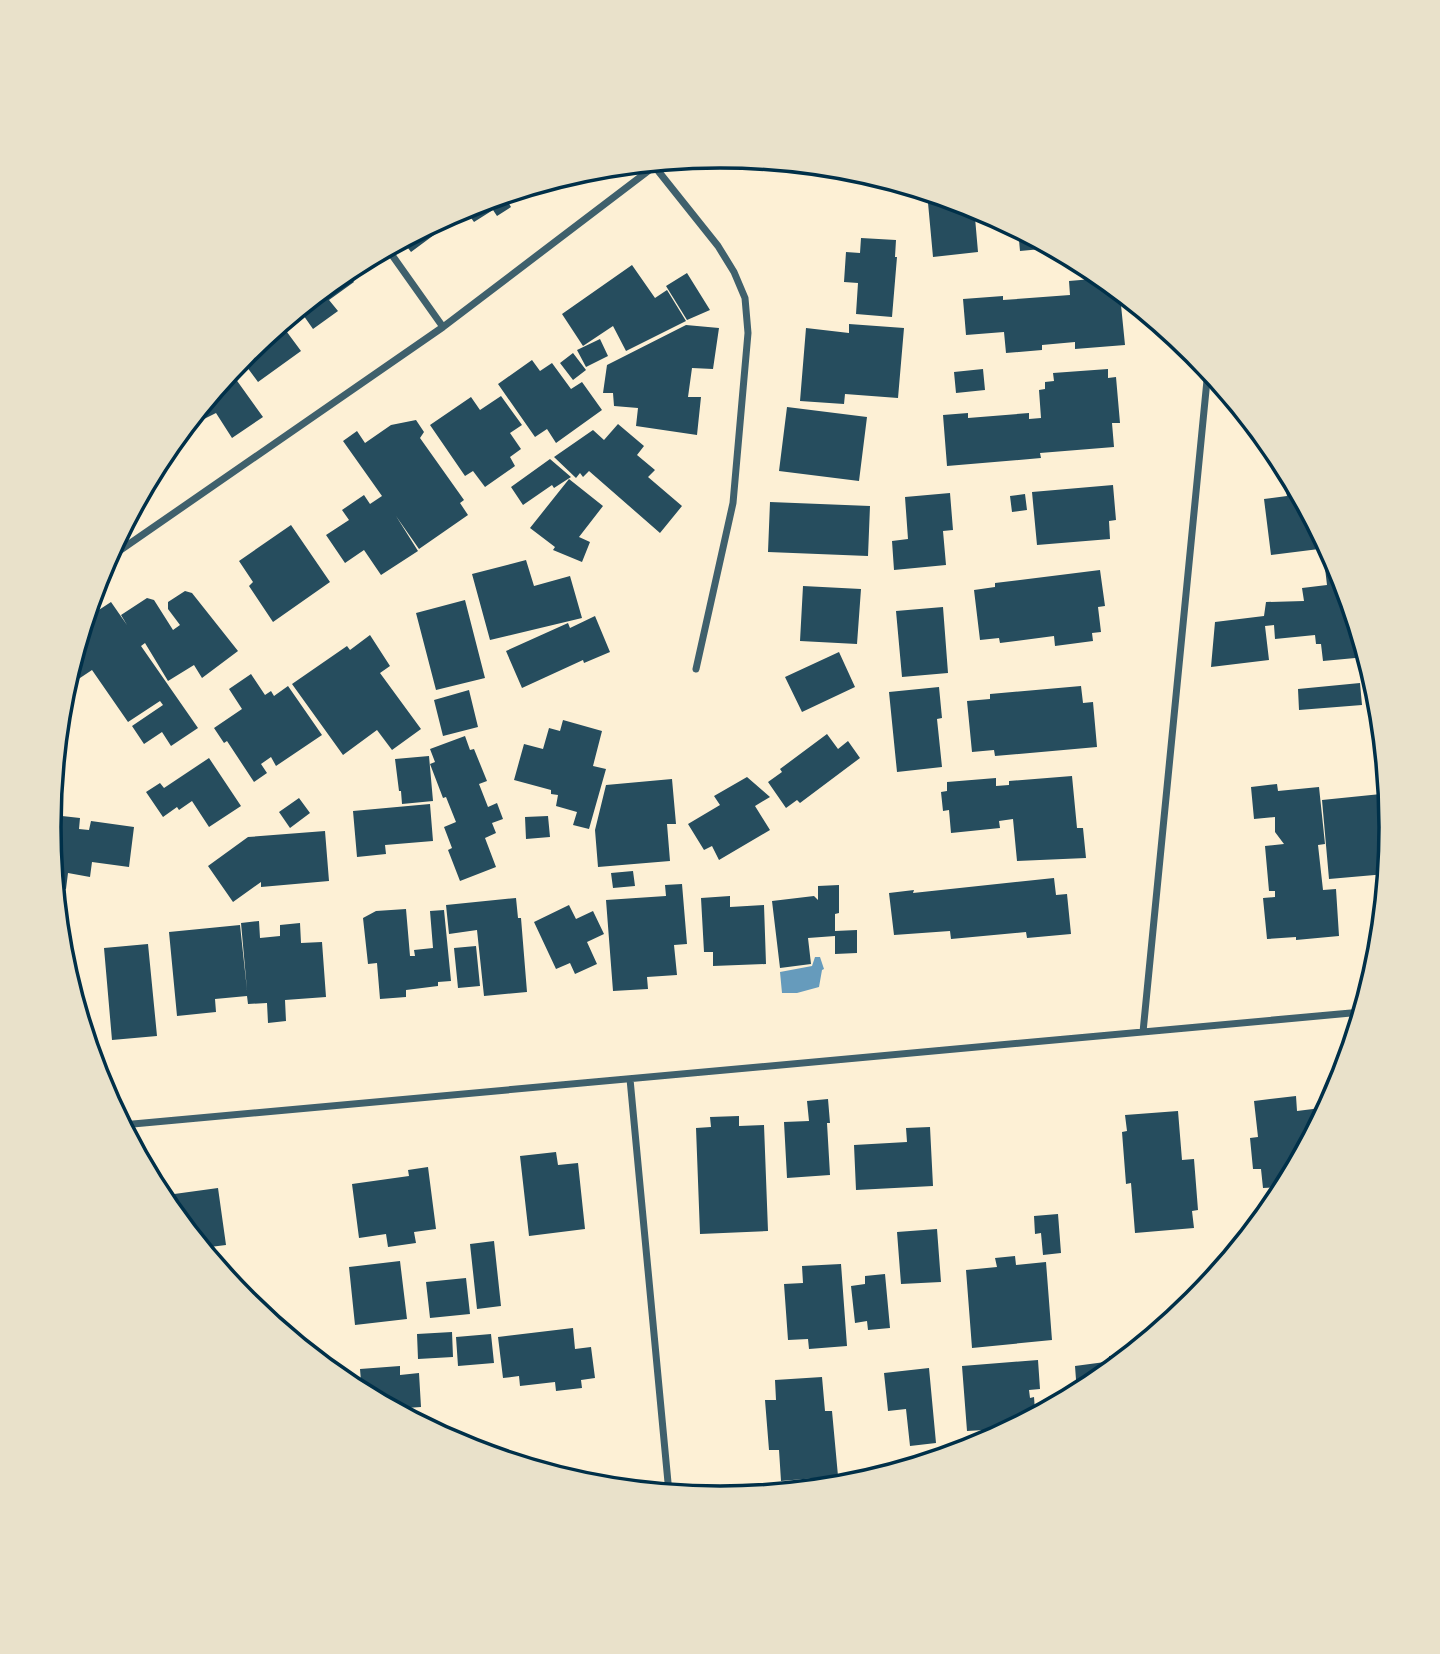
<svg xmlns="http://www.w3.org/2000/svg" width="1440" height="1654" font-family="'Varela Round',sans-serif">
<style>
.water{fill:#669bbc}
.building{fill:#264d5e}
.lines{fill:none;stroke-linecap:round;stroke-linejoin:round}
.minor{stroke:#3f606c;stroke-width:7}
.rim{fill:none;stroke:#003049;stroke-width:3.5}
</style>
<rect width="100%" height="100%" fill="#fdf0d5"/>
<path class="water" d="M 815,957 L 820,957 L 824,969 L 822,970 L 819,987 L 797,993 L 782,993 L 780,972 L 812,966 Z"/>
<path class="building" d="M 522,190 L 507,200 L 511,207 L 497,216 L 493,210 L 474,222 L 463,207 Z
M 927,192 L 974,206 L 978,252 L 933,257 Z
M 432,224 L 438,232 L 411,252 L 402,240 Z
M 1018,229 L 1051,247 L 1052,248 L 1020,251 Z
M 861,238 L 896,240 L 895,257 L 897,257 L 892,317 L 856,314 L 858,283 L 844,282 L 846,252 L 860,253 Z
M 632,265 L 655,298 L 667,290 L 686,321 L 626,351 L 613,326 L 583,346 L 562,314 Z
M 345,271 L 354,282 L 329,300 L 338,311 L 313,329 L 299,309 Z
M 687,273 L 710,310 L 687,320 L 666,286 Z
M 1104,278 L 1131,301 L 1132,304 L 1121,305 L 1125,345 L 1075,349 L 1075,342 L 1042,345 L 1042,350 L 1006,353 L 1004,332 L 966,335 L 963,299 L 1003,296 L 1003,300 L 1070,295 L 1069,281 Z
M 281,324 L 301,351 L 258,382 L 241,359 Z
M 849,324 L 904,328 L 898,398 L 845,394 L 844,404 L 800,401 L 806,328 L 849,333 Z
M 686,325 L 719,328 L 713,369 L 692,368 L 688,397 L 701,397 L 697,435 L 636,426 L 638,408 L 614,406 L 613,393 L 603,393 L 607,365 Z
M 600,339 L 608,356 L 586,367 L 577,350 Z
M 573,353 L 586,370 L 573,380 L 560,363 Z
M 532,360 L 540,371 L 552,363 L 571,389 L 582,382 L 602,410 L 556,443 L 547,429 L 535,437 L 498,384 Z
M 983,369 L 985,390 L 956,393 L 954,372 Z
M 1108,369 L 1108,378 L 1116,377 L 1120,423 L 1112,423 L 1114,447 L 1040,453 L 1041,458 L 947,466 L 943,415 L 968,413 L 968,418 L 1029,413 L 1029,419 L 1041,418 L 1039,390 L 1045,389 L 1045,382 L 1054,381 L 1053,373 Z
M 230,371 L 263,417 L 232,438 L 216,413 L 182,430 Z
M 501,396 L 522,425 L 510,433 L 521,449 L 510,457 L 515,466 L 485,487 L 473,471 L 465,476 L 430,425 L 471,397 L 480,410 Z
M 787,407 L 867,417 L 859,481 L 779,471 Z
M 416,420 L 424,432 L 420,438 L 464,500 L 460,503 L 468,515 L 419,549 L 396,516 L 418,551 L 381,575 L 364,550 L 345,563 L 326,535 L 349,520 L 342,510 L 364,495 L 370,504 L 382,496 L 343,441 L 357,431 L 365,443 L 391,425 Z
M 618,424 L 644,446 L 637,455 L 655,470 L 648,477 L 682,506 L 660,533 L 589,471 L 583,477 L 580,473 L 576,478 L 554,457 L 593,430 L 604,440 Z
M 550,459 L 571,477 L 554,488 L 552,485 L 523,505 L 511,487 Z
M 1281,468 L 1285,468 L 1320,533 L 1317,533 L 1319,549 L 1271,555 L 1264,499 L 1287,496 Z
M 569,479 L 603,506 L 579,537 L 590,542 L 582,562 L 553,550 L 555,547 L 530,528 Z
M 1113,485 L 1116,520 L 1109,521 L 1110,539 L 1037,545 L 1032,492 Z
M 950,493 L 953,530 L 943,531 L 946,565 L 894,570 L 892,541 L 908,539 L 905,497 Z
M 1025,494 L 1027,510 L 1012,512 L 1010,496 Z
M 770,502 L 870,506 L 868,556 L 768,552 Z
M 291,525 L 330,582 L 273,622 L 249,586 L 253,582 L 239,561 Z
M 526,560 L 534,586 L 570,576 L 582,618 L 490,640 L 472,574 Z
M 1338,567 L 1366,657 L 1323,661 L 1321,644 L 1316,644 L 1315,635 L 1275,639 L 1274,625 L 1265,626 L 1269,660 L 1211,667 L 1215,622 L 1264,616 L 1266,602 L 1304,601 L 1302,588 L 1327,585 L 1325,568 Z
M 1100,570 L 1105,606 L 1098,607 L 1101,632 L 1092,633 L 1093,641 L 1055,646 L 1054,636 L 1000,643 L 999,638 L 980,640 L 974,590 L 995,587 L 995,583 Z
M 803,586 L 861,589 L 857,644 L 800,641 Z
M 185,591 L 192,593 L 238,651 L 202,678 L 194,665 L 168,681 L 145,643 L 141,646 L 198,728 L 171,746 L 162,732 L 144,744 L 132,726 L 163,705 L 160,701 L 128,722 L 92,670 L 71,684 L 67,678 L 85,619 L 111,602 L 127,625 L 121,615 L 147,598 L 154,600 L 173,630 L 180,625 L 168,609 L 168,602 Z
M 465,600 L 485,678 L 436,690 L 416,613 Z
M 943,607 L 948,673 L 902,677 L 896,611 Z
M 595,616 L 610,652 L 584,663 L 583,660 L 522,688 L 506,651 L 568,623 L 570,628 Z
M 370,635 L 390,666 L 380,673 L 421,729 L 392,750 L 377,730 L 343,755 L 292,684 L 347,646 L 350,650 Z
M 839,652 L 855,687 L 802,712 L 785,677 Z
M 251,674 L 265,695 L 271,691 L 274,696 L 288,686 L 322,735 L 276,766 L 271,757 L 261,764 L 267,773 L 254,782 L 227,741 L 224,743 L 214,728 L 242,709 L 229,689 Z
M 1360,683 L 1362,705 L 1299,710 L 1298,689 Z
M 1081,686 L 1083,703 L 1093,702 L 1097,747 L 995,756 L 994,750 L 972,752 L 967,701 L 990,699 L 990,694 Z
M 939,687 L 942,718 L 937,719 L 942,767 L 897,772 L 889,692 Z
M 469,690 L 478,727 L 443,736 L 434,700 Z
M 563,720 L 602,731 L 593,766 L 606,769 L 589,829 L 573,825 L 577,812 L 556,806 L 558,795 L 551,794 L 551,790 L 514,780 L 524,744 L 543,749 L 549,728 L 560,731 Z
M 827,734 L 838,749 L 848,741 L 860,758 L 800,803 L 797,800 L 786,808 L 768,782 L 782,772 L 780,769 Z
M 465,736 L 470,750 L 474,749 L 487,781 L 479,784 L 488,807 L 497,803 L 503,819 L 492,823 L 496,833 L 485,838 L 496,867 L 460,881 L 448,850 L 452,848 L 444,827 L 456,822 L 446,797 L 443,798 L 430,764 L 435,762 L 430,749 Z
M 429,756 L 433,801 L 402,804 L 401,791 L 399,791 L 395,759 Z
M 209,758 L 241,806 L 209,827 L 192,801 L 179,810 L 177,807 L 163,817 L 146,792 L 160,783 L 164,788 Z
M 1072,776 L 1077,828 L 1083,828 L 1086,858 L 1017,861 L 1013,819 L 999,821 L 1000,828 L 951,833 L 949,810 L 943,811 L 941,792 L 947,791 L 947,782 L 996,778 L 996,786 L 1009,785 L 1009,781 Z
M 747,777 L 770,797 L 755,806 L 770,830 L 719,860 L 712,846 L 704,850 L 688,824 L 720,805 L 714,796 Z
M 672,779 L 676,824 L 667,824 L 670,861 L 598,867 L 595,830 L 606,785 Z
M 1277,784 L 1278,791 L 1319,787 L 1325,844 L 1318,845 L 1323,890 L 1336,889 L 1339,936 L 1296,940 L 1296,937 L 1267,939 L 1263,898 L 1275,897 L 1275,891 L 1269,891 L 1265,846 L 1284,844 L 1275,832 L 1275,817 L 1254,819 L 1251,787 Z
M 1381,794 L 1389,847 L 1386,874 L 1329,879 L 1322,800 Z
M 299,798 L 310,813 L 290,828 L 279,812 Z
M 430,804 L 433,841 L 385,845 L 386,854 L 357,857 L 353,811 Z
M 53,815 L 80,818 L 79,829 L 89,830 L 91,821 L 134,827 L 129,867 L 92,862 L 90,877 L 68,873 L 66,889 L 55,888 L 49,827 L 49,823 L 52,824 Z
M 548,816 L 550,837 L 526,839 L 525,817 Z
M 325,831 L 329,881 L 261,887 L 261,882 L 233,902 L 208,866 L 248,837 Z
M 633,871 L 635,886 L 613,888 L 611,873 Z
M 1054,878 L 1056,895 L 1067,894 L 1071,934 L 1027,938 L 1026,932 L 951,939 L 950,931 L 894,935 L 889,893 L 914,890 L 913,893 Z
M 682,884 L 687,944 L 674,945 L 677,975 L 647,977 L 648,989 L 613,991 L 606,900 L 666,896 L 665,885 Z
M 839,885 L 839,913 L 835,914 L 835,931 L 857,930 L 857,953 L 835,954 L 835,936 L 808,938 L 811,964 L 780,968 L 772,901 L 814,896 L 818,900 L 818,886 Z
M 730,896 L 730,907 L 764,905 L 766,964 L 713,966 L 713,952 L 704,952 L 701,898 Z
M 516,898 L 518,918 L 521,918 L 527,992 L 484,996 L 477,930 L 449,934 L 446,905 Z
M 569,905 L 576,919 L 593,911 L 604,934 L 587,942 L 597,964 L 575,974 L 570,963 L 556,969 L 534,922 Z
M 406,909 L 410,956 L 415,956 L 414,950 L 433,948 L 430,911 L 444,910 L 451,981 L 438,982 L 438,986 L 406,990 L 406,997 L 380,999 L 377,963 L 368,964 L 363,918 L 376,911 Z
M 259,921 L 260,938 L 280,936 L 280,925 L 300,923 L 301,943 L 322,942 L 326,997 L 285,1000 L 286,1021 L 268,1023 L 267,1003 L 248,1004 L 247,996 L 215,999 L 216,1012 L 177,1016 L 169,932 L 240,925 L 247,990 L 241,923 Z
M 148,944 L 157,1036 L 112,1040 L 104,948 Z
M 476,946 L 480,986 L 458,988 L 454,948 Z
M 1296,1096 L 1297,1111 L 1321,1108 L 1322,1118 L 1285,1187 L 1263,1188 L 1261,1169 L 1253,1169 L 1250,1138 L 1258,1137 L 1254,1101 Z
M 828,1099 L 830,1123 L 827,1123 L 830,1175 L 787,1178 L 784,1122 L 809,1121 L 807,1101 Z
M 1178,1111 L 1182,1160 L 1194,1159 L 1198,1210 L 1192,1211 L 1194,1228 L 1135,1233 L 1131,1183 L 1126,1184 L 1122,1132 L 1127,1131 L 1125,1115 Z
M 739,1116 L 739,1126 L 764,1125 L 768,1231 L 700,1234 L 696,1128 L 711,1127 L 710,1117 Z
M 930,1127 L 933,1186 L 856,1190 L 854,1145 L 907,1142 L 906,1128 Z
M 556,1152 L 558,1165 L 578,1163 L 585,1229 L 529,1236 L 520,1156 Z
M 428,1167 L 436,1229 L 414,1232 L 416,1243 L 388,1247 L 386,1234 L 359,1238 L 352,1184 L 409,1176 L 408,1170 Z
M 218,1188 L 226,1245 L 202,1248 L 164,1202 L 168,1202 L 167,1195 Z
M 1058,1214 L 1061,1253 L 1043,1255 L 1041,1233 L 1035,1234 L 1034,1216 Z
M 937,1229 L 941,1282 L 901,1284 L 897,1232 Z
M 494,1241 L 501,1306 L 477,1309 L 470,1244 Z
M 1015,1256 L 1016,1265 L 1046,1262 L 1052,1340 L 972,1348 L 966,1270 L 997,1267 L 995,1258 Z
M 400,1261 L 407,1319 L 355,1325 L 349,1267 Z
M 841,1264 L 847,1346 L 809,1349 L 808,1339 L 788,1340 L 784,1284 L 803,1283 L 802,1266 Z
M 885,1274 L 890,1328 L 868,1330 L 867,1321 L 855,1323 L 851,1286 L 865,1284 L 865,1276 Z
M 466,1278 L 470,1314 L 430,1318 L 426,1282 Z
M 573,1328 L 575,1349 L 591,1347 L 595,1378 L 581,1380 L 582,1388 L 556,1391 L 555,1382 L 520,1386 L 519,1376 L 503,1378 L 498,1337 Z
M 452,1332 L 453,1357 L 418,1359 L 417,1334 Z
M 491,1334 L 494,1363 L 458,1366 L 456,1337 Z
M 1129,1355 L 1110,1370 L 1109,1356 Z
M 1038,1360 L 1040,1389 L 1029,1390 L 1030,1398 L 1034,1397 L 1035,1411 L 1045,1410 L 985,1443 L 984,1430 L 967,1431 L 962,1366 Z
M 1105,1362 L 1106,1374 L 1077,1393 L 1075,1366 Z
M 400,1366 L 400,1375 L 419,1373 L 421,1407 L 392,1409 L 362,1393 L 360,1369 Z
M 929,1368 L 936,1443 L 910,1446 L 906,1409 L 888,1411 L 884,1373 Z
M 822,1377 L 825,1411 L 832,1411 L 838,1476 L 781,1481 L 779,1450 L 769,1450 L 765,1400 L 776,1400 L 775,1380 Z"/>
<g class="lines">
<path class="minor" d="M 655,167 L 718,246 L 734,272 L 745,298 L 748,333 L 733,503 L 696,669
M 387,248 L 443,327
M 106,560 L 443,327 L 660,162
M 1143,1032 L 1208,370
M 630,1079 L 669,1493
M 122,1125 L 1362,1012"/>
</g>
<path d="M0 0H1440V1654H0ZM61 827a659 659 0 1 1 1318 0a659 659 0 1 1-1318 0Z" fill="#e9e1ca" fill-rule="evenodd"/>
<path class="rim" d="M61 827a659 659 0 1 1 1318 0a659 659 0 1 1-1318 0Z"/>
</svg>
